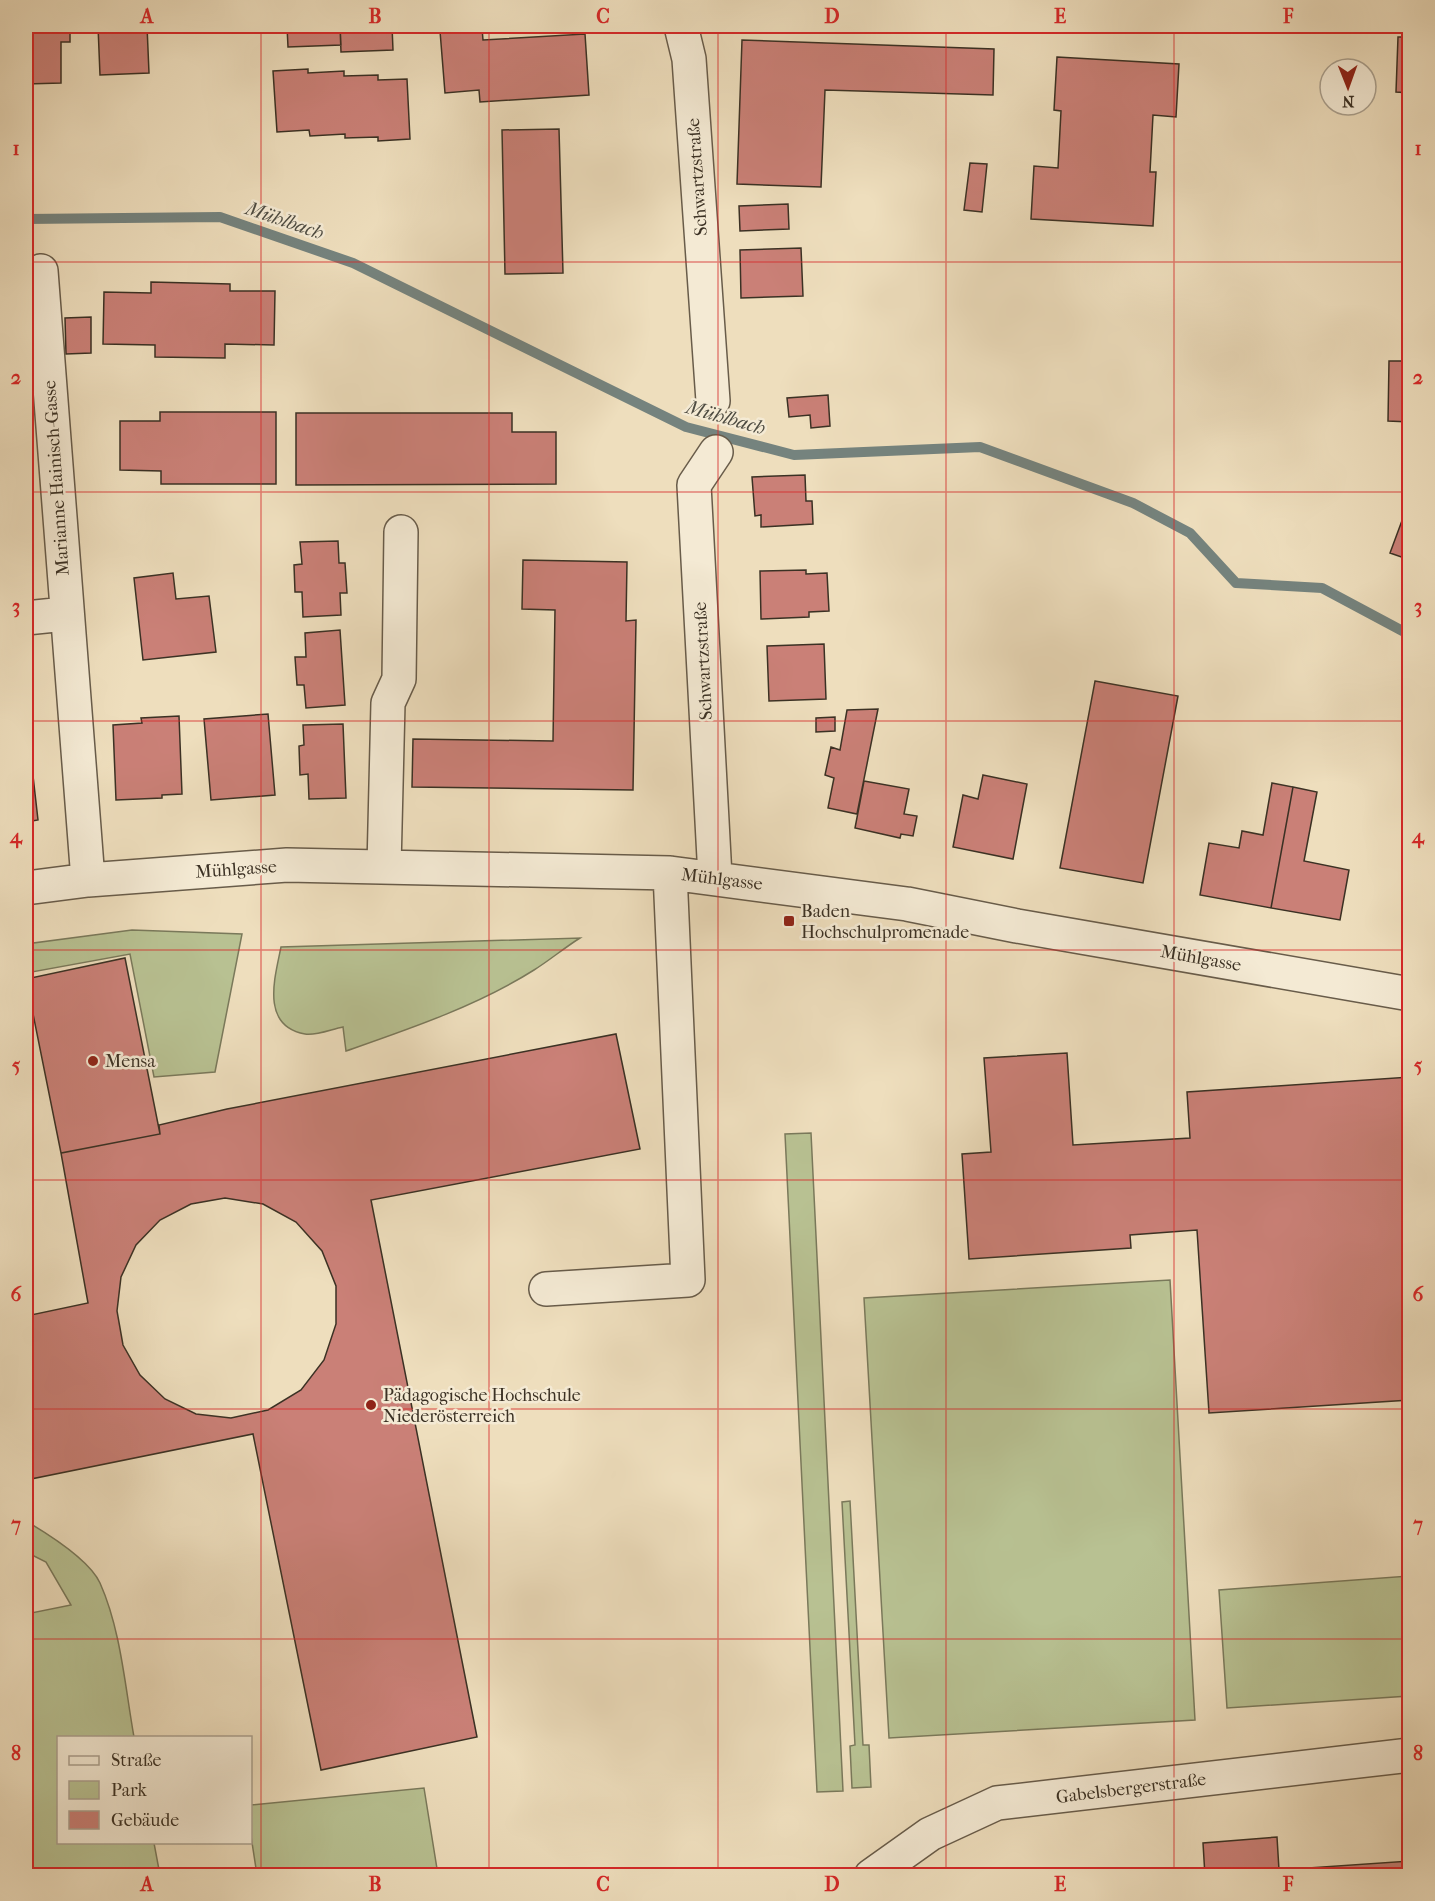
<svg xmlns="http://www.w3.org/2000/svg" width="1435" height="1901" font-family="'IM FELL French Canon',serif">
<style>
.green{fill:#b8c192;stroke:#7a795b;stroke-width:1.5}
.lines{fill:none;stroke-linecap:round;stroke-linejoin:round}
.stream{stroke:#75837e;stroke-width:10}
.building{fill:#ca8077;stroke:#3b3124;stroke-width:1.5;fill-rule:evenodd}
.minor-casing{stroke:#685c4a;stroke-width:36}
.minor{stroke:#f4ead4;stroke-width:33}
.grid{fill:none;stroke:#d62828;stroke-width:1.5;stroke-opacity:0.55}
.poi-dot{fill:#8f2418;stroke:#f4ead4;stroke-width:2}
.labels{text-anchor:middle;stroke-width:5;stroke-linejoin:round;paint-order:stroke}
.street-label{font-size:18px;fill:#3b3124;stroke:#f4ead4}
.poi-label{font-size:18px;fill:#3b3124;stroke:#f4ead4;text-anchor:start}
.water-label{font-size:20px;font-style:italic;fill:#4e4c42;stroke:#f4ead4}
.neatline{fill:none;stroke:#d62828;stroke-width:2}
.grid-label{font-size:20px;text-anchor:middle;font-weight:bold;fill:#d62828}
</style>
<rect width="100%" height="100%" fill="#eedebd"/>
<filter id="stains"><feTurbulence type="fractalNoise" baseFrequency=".00333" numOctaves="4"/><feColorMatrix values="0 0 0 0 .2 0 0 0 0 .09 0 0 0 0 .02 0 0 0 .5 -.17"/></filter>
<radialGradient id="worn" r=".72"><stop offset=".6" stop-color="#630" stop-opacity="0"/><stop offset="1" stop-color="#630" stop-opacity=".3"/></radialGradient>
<path class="green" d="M 132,930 L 242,934 L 215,1072 L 154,1077 L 130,954 L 32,972 L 26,944 Z
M 580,938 C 564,948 550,960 534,970 C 477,1006 409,1029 346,1051 L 343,1027 C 332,1029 316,1036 305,1034 C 260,1026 275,977 281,947 Z
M 811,1133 L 843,1791 L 817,1792 L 785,1134 Z
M 1170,1280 L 1195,1720 L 889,1738 L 864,1298 Z
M 850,1501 L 863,1745 L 869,1745 L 871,1787 L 852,1788 L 850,1746 L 855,1745 L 842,1502 Z
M 26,1521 C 48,1534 89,1559 100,1583 C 121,1630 125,1687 134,1737 L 58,1738 L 58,1842 L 154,1843 L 160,1875 L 26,1875 L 26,1614 L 71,1605 L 46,1562 L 26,1552 Z
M 1409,1576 L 1409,1696 L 1227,1708 L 1219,1590 Z
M 424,1788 L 438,1875 L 257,1875 L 251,1836 L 251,1805 Z"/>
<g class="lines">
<path class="stream" d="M 26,219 L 220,217 L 353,263 L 686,427 L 794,455 L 980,447 L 1133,503 L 1190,533 L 1236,583 L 1322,588 L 1410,635"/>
</g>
<path class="building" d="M 26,26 L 70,26 L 70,42 L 61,42 L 61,83 L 26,84 Z
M 98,26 L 147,26 L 149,73 L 100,75 Z
M 287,26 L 340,26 L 341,45 L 288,47 Z
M 340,26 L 392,26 L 393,50 L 341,52 Z
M 482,28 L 483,40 L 585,34 L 589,95 L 480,102 L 479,90 L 445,93 L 440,31 Z
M 1398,37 L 1410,37 L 1410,93 L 1396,92 Z
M 742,40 L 994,49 L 993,95 L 825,90 L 821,187 L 737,184 Z
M 1057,57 L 1179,64 L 1176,117 L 1153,115 L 1150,172 L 1156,172 L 1153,226 L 1031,219 L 1034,166 L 1058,168 L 1061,111 L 1054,110 Z
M 308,69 L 308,73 L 344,71 L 344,76 L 378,75 L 378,80 L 407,79 L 410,139 L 378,141 L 378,137 L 345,138 L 345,134 L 310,136 L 309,130 L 277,132 L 273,71 Z
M 559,129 L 563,273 L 505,274 L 502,130 Z
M 970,163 L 987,164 L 982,212 L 964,210 Z
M 788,204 L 789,229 L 740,231 L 739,206 Z
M 801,248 L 803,296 L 741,298 L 740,250 Z
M 151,282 L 230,284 L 230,291 L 275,291 L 274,345 L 225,344 L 225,358 L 155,357 L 155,345 L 103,344 L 104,292 L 151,293 Z
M 91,317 L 91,353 L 66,354 L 65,318 Z
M 1389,361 L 1410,361 L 1410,422 L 1388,421 Z
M 828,395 L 830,426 L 811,428 L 810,415 L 789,417 L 787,398 Z
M 160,412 L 276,412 L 276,484 L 161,484 L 161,471 L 120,470 L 120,421 L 160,421 Z
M 296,413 L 512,413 L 512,432 L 556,432 L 556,484 L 296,485 Z
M 805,475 L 806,501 L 812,501 L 813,524 L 761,527 L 761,515 L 755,516 L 752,477 Z
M 1410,499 L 1410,560 L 1390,553 Z
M 338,541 L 339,563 L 345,563 L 347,593 L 340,593 L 341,615 L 303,617 L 302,592 L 295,592 L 294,565 L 302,564 L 300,542 Z
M 523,560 L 627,562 L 626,621 L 636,620 L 633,790 L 412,787 L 413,739 L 553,741 L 555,610 L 522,609 Z
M 806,570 L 806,574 L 827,573 L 829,611 L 809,612 L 809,617 L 761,619 L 760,571 Z
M 173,573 L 176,599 L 209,596 L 216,652 L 143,660 L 134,578 Z
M 340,630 L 345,705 L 306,708 L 304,685 L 297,685 L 295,657 L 306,657 L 305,633 Z
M 824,644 L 826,699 L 769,701 L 767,646 Z
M 1095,681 L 1178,696 L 1143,883 L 1060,868 Z
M 878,709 L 857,814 L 828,808 L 834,778 L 825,775 L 831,747 L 840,750 L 847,710 Z
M 26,714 L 38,820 L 26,822 Z
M 268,714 L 275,795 L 211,800 L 204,719 Z
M 179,716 L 182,794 L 162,795 L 162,798 L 116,800 L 113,725 L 142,723 L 141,718 Z
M 835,717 L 835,731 L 816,732 L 816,718 Z
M 343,724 L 346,798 L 309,799 L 308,774 L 300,775 L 299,746 L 304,745 L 303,725 Z
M 983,775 L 1027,784 L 1013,859 L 953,847 L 963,795 L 978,799 Z
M 864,781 L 909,789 L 904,814 L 917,816 L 913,836 L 901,834 L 900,838 L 855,828 Z
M 1272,783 L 1293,787 L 1271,908 L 1200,895 L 1209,843 L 1239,848 L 1242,831 L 1263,835 Z
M 1293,787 L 1317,792 L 1304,861 L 1349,870 L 1340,920 L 1271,908 Z
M 125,958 L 160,1134 L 61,1153 L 26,979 Z
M 616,1034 L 640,1149 L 371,1200 L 477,1737 L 321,1770 L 253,1434 L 26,1480 L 26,1316 L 88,1303 L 61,1153 L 160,1134 L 159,1125 L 227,1109 ZM 225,1198 L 263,1204 L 296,1222 L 322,1251 L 336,1286 L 336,1324 L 324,1360 L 301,1390 L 268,1410 L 231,1418 L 196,1414 L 165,1399 L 140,1375 L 123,1345 L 117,1311 L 121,1277 L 136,1245 L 160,1220 L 191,1204 Z
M 1067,1053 L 1073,1145 L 1190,1138 L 1187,1092 L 1410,1077 L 1410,1400 L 1209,1413 L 1197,1230 L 1130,1235 L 1131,1248 L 969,1259 L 962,1154 L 991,1152 L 984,1058 Z
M 1277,1837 L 1279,1870 L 1410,1861 L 1410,1876 L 1205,1876 L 1203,1843 Z"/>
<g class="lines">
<defs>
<path id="minor" d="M 681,26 L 689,59 L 713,401
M 41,271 L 88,880
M 26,618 L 65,614
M 384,867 L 388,703 L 399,679 L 401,532
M 715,877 L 694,485 L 716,452
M 26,888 L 88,880 L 287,865 L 670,873 L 907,904 L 1017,926 L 1410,994
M 546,1289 L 688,1280 L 670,873
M 871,1876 L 930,1834 L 997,1803 L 1410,1755"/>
</defs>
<use href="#minor" class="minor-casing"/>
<use href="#minor" class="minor"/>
</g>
<path class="grid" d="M 261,26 L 261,1876M 489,26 L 489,1876M 718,26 L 718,1876M 946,26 L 946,1876M 1174,26 L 1174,1876M 26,262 L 1410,262M 26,492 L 1410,492M 26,721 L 1410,721M 26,950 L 1410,950M 26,1180 L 1410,1180M 26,1409 L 1410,1409M 26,1639 L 1410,1639"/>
<g class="poi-dot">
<rect x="783" y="915" width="12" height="12" rx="3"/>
<circle cx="93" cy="1061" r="6"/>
<circle cx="371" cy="1405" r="6"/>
</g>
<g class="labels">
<g class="street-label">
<text transform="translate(697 177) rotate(-94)" y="6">Schwartzstraße</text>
<text transform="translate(56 478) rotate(-94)" y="6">Marianne Hainisch-Gasse</text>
<text transform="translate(703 661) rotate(-93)" y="6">Schwartzstraße</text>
<text transform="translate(236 869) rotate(-4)" y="6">Mühlgasse</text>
<text transform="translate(722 879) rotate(7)" y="6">Mühlgasse</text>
<text transform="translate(1201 958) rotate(10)" y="6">Mühlgasse</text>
<text transform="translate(1131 1788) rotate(-7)" y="6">Gabelsbergerstraße</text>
</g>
<g class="poi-label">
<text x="801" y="917">Baden<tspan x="801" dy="21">Hochschulpromenade</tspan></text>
<text x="105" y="1067">Mensa</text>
<text x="383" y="1401">Pädagogische Hochschule<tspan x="383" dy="21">Niederösterreich</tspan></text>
</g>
<g class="water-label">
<text transform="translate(285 220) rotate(19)" y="7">Mühlbach</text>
<text transform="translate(726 417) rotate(16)" y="7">Mühlbach</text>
</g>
</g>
<rect width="1435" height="1901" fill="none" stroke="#eedebd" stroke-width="66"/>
<rect x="57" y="1736" width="195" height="108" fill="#f4ead4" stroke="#aaa08e" stroke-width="1.5"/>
<rect x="69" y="1756" width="30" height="9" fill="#f4ead4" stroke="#aaa08e" stroke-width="1.5"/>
<text x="111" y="1766" font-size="18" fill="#3b3124">Straße</text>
<rect x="69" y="1781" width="30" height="18" fill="#b8c192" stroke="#aaa08e" stroke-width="1.5"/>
<text x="111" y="1796" font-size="18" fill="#3b3124">Park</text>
<rect x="69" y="1811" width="30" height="18" fill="#ca8077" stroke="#aaa08e" stroke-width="1.5"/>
<text x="111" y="1826" font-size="18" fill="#3b3124">Gebäude</text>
<g transform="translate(1348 87) rotate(179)"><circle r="28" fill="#f4ead4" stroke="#aaa08e" stroke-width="1.5"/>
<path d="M0-4.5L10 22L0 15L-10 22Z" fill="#8f2418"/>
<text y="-9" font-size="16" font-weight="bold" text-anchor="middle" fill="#3b3124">N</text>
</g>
<rect x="33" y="33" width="1369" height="1835" class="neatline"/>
<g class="grid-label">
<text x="147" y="23">A</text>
<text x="375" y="23">B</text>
<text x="603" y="23">C</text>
<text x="832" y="23">D</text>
<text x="1060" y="23">E</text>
<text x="1288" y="23">F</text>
<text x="16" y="155">1</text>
<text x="1418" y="155">1</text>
<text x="16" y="384">2</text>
<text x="1418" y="384">2</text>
<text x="16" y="613">3</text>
<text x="1418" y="613">3</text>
<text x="16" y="843">4</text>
<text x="1418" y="843">4</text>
<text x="16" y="1072">5</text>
<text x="1418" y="1072">5</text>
<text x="16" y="1301">6</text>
<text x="1418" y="1301">6</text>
<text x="16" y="1531">7</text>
<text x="1418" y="1531">7</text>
<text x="16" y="1760">8</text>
<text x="1418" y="1760">8</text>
<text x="147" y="1891">A</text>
<text x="375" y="1891">B</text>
<text x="603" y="1891">C</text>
<text x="832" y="1891">D</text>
<text x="1060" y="1891">E</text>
<text x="1288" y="1891">F</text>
</g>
<rect width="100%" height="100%" filter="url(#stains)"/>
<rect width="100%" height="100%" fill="url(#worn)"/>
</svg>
